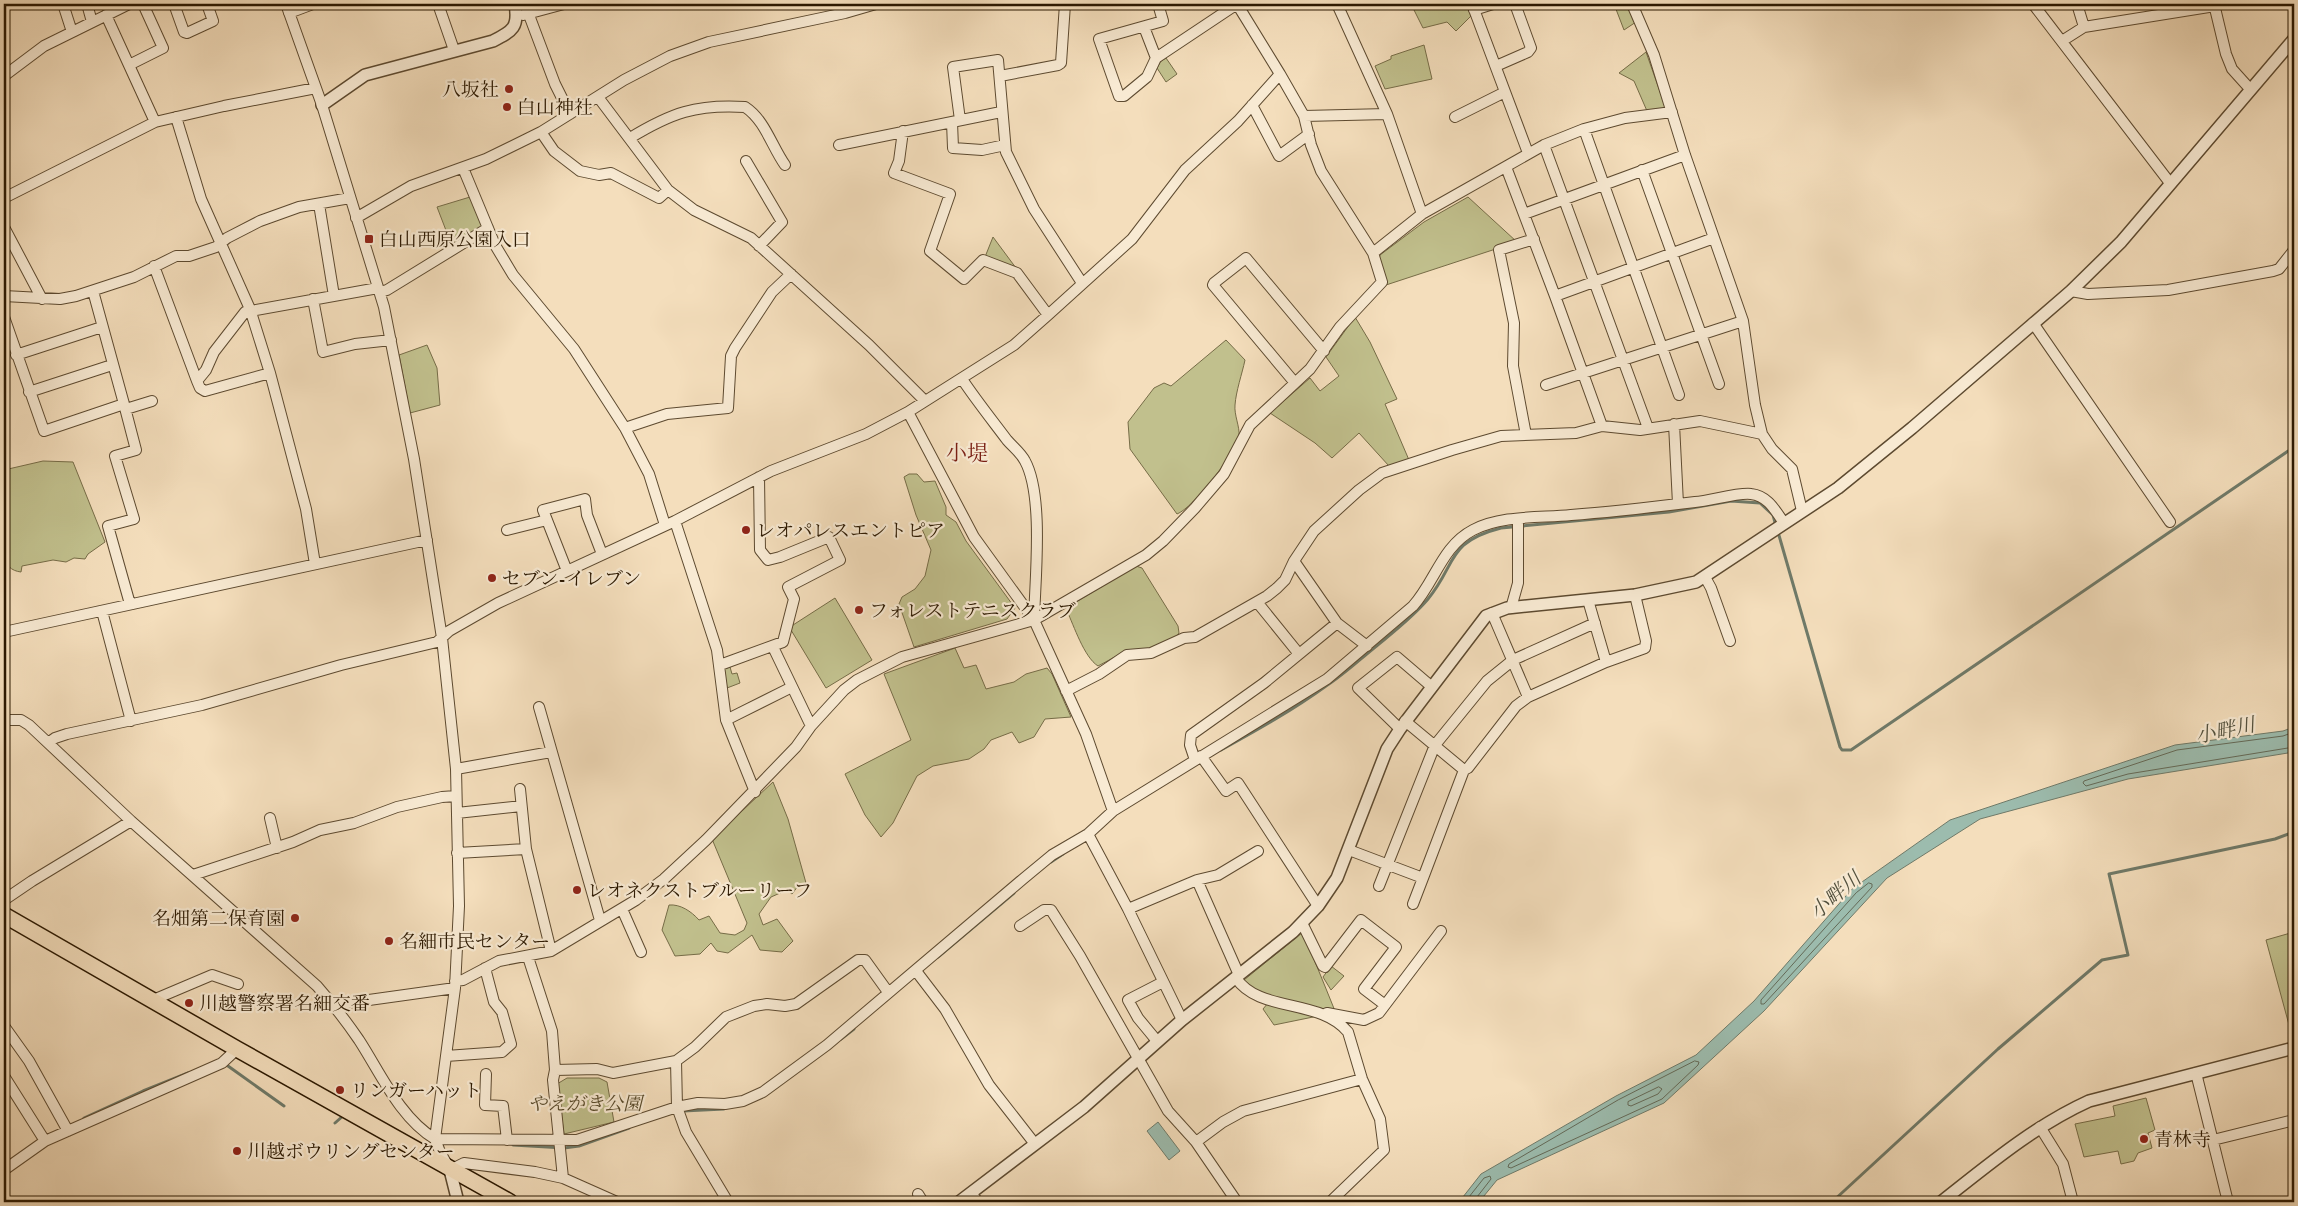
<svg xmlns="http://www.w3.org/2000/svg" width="2298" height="1206" font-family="'IM FELL DW Pica','Noto Serif JP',serif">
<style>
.green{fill:#c1c08d;stroke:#766c47}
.water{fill:#9cbcae;stroke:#6f7a69}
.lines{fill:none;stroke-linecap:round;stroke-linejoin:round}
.shore{stroke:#646a58;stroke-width:1}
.stream{stroke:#6f7a69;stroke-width:3}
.minor-casing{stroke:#5d4a30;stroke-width:12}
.tertiary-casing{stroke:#5d4a30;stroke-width:14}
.primary-casing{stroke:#2b1801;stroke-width:18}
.minor{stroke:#f8ead3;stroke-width:10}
.tertiary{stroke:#f8ead3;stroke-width:11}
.primary{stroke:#f4debc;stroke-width:15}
.poi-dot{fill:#8f2418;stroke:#f8ead3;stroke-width:2}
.labels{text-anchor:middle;stroke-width:4.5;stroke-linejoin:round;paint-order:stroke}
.poi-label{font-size:19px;fill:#2b1801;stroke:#f8ead3;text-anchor:start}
.park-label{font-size:19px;font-style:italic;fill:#584a2b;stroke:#f8ead3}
.water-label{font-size:20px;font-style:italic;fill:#53513e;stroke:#f8ead3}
.quarter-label{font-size:21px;fill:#7a1f14;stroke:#f8ead3}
</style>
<rect width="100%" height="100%" fill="#f4debc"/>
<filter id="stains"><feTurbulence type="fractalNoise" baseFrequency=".004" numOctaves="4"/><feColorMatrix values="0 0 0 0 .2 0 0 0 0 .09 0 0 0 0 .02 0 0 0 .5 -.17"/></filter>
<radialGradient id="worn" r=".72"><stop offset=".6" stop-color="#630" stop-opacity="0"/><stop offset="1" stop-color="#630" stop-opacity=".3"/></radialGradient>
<path class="green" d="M 1415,4 L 1466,4 L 1471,16 L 1456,31 L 1447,22 L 1423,28 L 1414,10 Z
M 1614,4 L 1628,4 L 1636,22 L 1624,30 Z
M 1424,45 L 1432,79 L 1385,89 L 1375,66 L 1391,59 L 1391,56 Z
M 1646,52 L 1665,106 L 1662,110 L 1647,111 L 1634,81 L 1619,73 Z
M 1166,58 L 1177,74 L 1166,82 L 1157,68 L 1161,61 Z
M 470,197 L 483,228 L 452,246 L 437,207 Z
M 1468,197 L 1517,242 L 1386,285 L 1379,259 L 1380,255 L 1424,222 Z
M 993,237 L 1016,268 L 985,257 Z
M 1355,317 L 1370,342 L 1397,399 L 1385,404 L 1409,460 L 1389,466 L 1359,433 L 1332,458 L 1315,443 L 1270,413 L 1310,378 L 1320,391 L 1339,376 L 1326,357 Z
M 1226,340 L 1245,360 C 1242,374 1236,391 1235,405 C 1234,415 1240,427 1239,436 C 1235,454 1193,508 1177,514 L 1130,449 L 1128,422 L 1154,388 L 1164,383 L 1171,386 Z
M 427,345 L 437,368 L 440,405 L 410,413 L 399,355 Z
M 43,461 L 73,462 L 105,542 L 88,554 L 85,559 L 74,558 L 66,562 L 53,560 L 22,566 L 21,572 C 1,570 0,547 7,533 L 4,524 L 4,470 Z
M 909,474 L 917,474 L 924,482 L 935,481 L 946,507 L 946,515 L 956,522 L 966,541 L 1015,608 L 1007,619 L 914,647 L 899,604 L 902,597 L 915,589 L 925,576 L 931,550 L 916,515 L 904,477 Z
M 1136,566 L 1142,568 L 1178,626 L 1179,633 L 1175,638 L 1150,649 L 1126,651 L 1098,666 C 1084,657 1074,626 1067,611 L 1071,605 Z
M 835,598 L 872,660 L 826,688 L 791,630 L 793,625 Z
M 955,648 L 964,668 L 976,665 L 986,689 L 1014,682 L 1026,674 L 1047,668 L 1052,674 L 1071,717 L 1045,719 L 1034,737 L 1019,743 L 1012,732 L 991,740 L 984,749 L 969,759 L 933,766 L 917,776 L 893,823 L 881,837 L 865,815 L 845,774 L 911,740 L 884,674 Z
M 730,667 L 732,674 L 737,673 L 740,683 L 727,688 L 724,669 Z
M 773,782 L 788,819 L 806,883 L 798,886 L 792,894 L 787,890 L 771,897 L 759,914 L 763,925 L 777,919 L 793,941 L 782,952 L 760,950 L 752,935 L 728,953 L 717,951 L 711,943 L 700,954 L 675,956 L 662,930 L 669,905 C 680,904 691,911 699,920 L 709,916 L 720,933 L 735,935 L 744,930 L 747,923 L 712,839 Z
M 1303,932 L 1335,1011 C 1309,1005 1261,1001 1244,980 Z
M 2294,932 L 2294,1035 L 2292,1036 L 2266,940 Z
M 1331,966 L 1344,976 L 1331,990 L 1323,977 Z
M 1268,1003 L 1318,1016 L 1274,1025 L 1263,1009 Z
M 567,1078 L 599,1078 L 607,1082 L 614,1122 L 564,1134 L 557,1084 Z
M 2146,1098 L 2155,1130 L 2148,1133 L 2152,1148 L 2138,1153 L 2134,1161 L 2121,1164 L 2118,1151 L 2084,1157 L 2075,1124 L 2115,1116 L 2113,1106 Z"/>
<path class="water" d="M 2294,727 L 2294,752 L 2128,779 L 1980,819 L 1887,878 L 1764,1011 L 1664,1103 L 1497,1180 L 1479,1202 L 1459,1202 L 1481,1174 L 1616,1096 L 1696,1055 L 1754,1001 L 1852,889 L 1950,820 L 2175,745 L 2283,731 Z
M 1158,1122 L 1180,1151 L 1169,1160 L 1147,1131 Z"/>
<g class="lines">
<path class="shore" d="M 2294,732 L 2283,736 L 2177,750 L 2084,781 L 2083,783 L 2086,786 L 2128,774 L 2294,747
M 1869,883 L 1872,884 L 1872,887 L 1764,1004 L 1761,1004 L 1761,1000 L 1856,893 Z
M 1695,1061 L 1699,1062 L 1698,1065 L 1662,1099 L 1511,1168 L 1508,1167 L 1509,1164 L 1618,1100 Z
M 1659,1087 L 1662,1089 L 1658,1094 L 1631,1106 L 1628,1105 L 1628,1102 Z
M 1465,1202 L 1484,1178 L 1490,1176 L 1491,1179 L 1477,1197 L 1475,1202"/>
<path class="stream" d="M 1778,532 L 1840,747 L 1842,750 L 1851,750 L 2294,447
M 1221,750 C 1257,730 1293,710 1326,686 C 1343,675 1358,661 1374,648 C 1392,633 1412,618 1428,599 C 1457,564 1446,542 1501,528 L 1669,512 L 1731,501 L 1760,503 L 1773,515 L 1776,526
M 1051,862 L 1063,854
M 938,957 L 1014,893
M 841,1039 L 854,1029
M 228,1066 L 284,1106
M 683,1111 L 724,1109
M 84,1118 L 143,1091 L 188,1073
M 335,1123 L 344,1115
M 513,1145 L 564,1148 L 579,1146 L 629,1128
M 1832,1202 L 1998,1049 L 2102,960 L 2128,955 L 2109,874 L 2275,839 L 2294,832"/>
<defs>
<path id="minor" d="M 63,4 L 72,32
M 87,4 L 92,22
M 174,4 L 184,32 L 187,33 L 213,21 L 207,4
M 286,4 L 322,105 L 384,307 L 414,459 L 442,638 L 456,769 L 459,906 L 455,988 L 435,1139 L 440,1152 L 450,1170 L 464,1163 L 535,1172 L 563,1178 L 617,1202
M 438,4 L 454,50
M 1158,4 L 1163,21 L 1099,39 L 1119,96 L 1124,96 L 1147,77 L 1156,58 L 1237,4
M 1337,4 L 1387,114 L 1422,214
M 1472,4 L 1528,153
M 1632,4 L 1654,55 L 1685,155 L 1743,321 L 1755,405 L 1762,434 L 1772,449 L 1792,469 L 1802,511
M 2033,4 L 2170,183
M 2077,4 L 2084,27
M 2214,4 L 2226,54 L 2232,69 L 2250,89
M 1474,10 L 1493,4
M 289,13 L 313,4
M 106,15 L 155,122
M 523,15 L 564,4
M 529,15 L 555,84 L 570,114
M 1144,27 L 1156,58
M 2062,41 L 2084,27 L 2215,6
M 129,65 L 163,48 L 143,4
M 1496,66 L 1528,52 L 1531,48 L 1515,4
M 4,76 L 44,46 L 129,4
M 1000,76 L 1058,65 L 1061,63 L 1065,4
M 598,97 L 668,190 L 694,210 L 751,238 L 869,345 L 925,401
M 1252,105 L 1279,156 L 1309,134
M 1304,116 L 1387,114
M 176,117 L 201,199 L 250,309 L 270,373 L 306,509 L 315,564
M 1455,117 L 1505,92
M 960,120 L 953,67 L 998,60 L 1006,152 L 1034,209 L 1082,283
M 952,122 L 953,148 L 982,150 L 1005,145
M 1584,129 L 1679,395
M 903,131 L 899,161 L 894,173 L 950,194 L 930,251 L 964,279 L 983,260 L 1017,273 L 1048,315
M 541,132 L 554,151 L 580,171 L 599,175 L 611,173 L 659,198 L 668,190
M 630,138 C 671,113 696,104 745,107 C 765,120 772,147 785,165
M 839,145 L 1001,112
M 1544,145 L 1648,428
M 746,161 L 782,222 L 759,246
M 1506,167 L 1555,296 L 1602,426
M 463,168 L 495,245 L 513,275 L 574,349 L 625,428 L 649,474 L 665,525
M 1642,170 L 1719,384
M 4,198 L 155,122 L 224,106 L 316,88
M 319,204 L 334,296
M 1524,214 L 1685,155
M 356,218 L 411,186 L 486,159 L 541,132 L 624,80 L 670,56 L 709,42 L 845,13 L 876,4
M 4,227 L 42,299
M 1373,253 L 1422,214 L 1544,145 L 1584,129 L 1625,118 L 1672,112
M 154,266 L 197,381 L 206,370 L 214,352 L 245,312 L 378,288
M 2071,291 L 2088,294 L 2168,290 L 2273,271 L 2279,269 L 2294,250
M 380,292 L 387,290 L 488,228
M 4,296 L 60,299 L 76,296 L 134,277 L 176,256 L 189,256 L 216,247 L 227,238 L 260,221 L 299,207 L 350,198
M 1555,296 L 1714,238
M 313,299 L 323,352 L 355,344 L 391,340
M 4,317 L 44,431 L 124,404 L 93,291
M 2033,323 L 2170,522
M 16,355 L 102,327
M 962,379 C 976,400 992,420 1007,440 C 1013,447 1021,453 1025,461 C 1044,496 1035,579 1034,620
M 197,381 L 200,388 L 205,391 L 270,373
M 1295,383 L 1213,285 L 1214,283 L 1246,258 L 1324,351
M 1546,385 L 1743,321
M 29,392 L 112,365
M 124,404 L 136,450 L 115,456 L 134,519 L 108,526 L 130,604
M 126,409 L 152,401
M 908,412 L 974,537 L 1034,620 L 1086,734 L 1113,811
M 1674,424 L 1678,504
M 625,428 L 667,414 L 728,408 L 731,356 L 735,348 L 772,292 L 791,274
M 1526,435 L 1513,366 L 1514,323 L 1499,250 L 1534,239
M 675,521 L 717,650 L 726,720 L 755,792
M 507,530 L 547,520
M 1294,561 L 1337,623 L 1367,646
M 567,571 L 543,510 L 585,499 L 587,515 L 602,554
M 1705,577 L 1711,588 L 1730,641
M 1588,600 L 1606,662
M 1257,602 L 1299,654
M 1511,608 L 1518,583 L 1518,520
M 102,611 L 131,721
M 1492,613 L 1528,697
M 4,632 L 427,540
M 773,647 L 811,726
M 720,665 L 783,642 L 794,599 L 788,587 L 840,560 L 829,537 L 780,557 L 768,560 L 760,550 L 759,477
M 1066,691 L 1099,674 L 1127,655 L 1151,653 L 1184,638 L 1195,637 L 1267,596 L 1277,588 L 1285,580 L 1294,561 L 1314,531 L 1359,490 L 1382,473 L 1452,450 L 1501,436 L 1576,433 L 1602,426 L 1640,430 L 1700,421 L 1762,434
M 539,707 L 600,920
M 4,720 L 21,720 L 29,725 L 131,821 L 317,986 C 332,1003 346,1021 359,1040 C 381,1074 400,1118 435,1139 L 577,1140 L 677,1107 L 698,1103 L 725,1104 L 743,1101 L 763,1092 L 827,1045 L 1023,879 L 1052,855 L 1088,834 L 1113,811 L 1327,679 L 1413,606 C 1435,582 1442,546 1473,530 C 1501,515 1540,518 1571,515 C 1612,512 1654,507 1695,502 C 1710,501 1739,492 1751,494 C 1768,496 1775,510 1784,523
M 726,720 L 792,687
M 1405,721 L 1464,770
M 1400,729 L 1358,688 L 1397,657 L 1432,687
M 48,743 L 55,738 L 67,734 L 202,705 L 341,665 L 437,642 L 449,631 L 498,603 L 675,521 L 771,471 L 866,434 L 908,412 L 1014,345 L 1048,315 L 1132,239 L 1185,170 L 1238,121 L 1280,74 L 1237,4
M 1201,756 L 1226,791 L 1238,783 L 1318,906
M 1195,760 L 1190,745 L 1191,735 L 1264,683 L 1337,623
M 456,769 L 551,752
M 520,789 L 526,849 L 551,951
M 457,813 L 521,806
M 270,818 L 277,848
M 1088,834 L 1128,909 L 1182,1020
M 1349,850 L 1423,878 L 1464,770 L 1468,768 L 1516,706 L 1528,697 L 1606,662 L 1645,648 L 1646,641 L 1635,595
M 457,853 L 526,849
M 193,875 L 293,842 L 320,830 L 354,823 L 397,807 L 442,797 L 456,796
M 1197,880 L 1239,975
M 1379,886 L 1435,745 L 1487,681 L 1513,660 L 1595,623
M 4,900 L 32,881 L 131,821
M 1413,904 L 1423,878
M 622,909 L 641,952
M 1128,909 L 1197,880 L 1218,875 L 1258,851
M 1302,923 L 1323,966 L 1325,967 L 1361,920 L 1396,947 L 1364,989 L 1385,1005
M 1020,926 L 1044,910 L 1051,910 L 1080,956 L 1168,1111 L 1196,1142 L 1237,1202
M 528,957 L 552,1031 L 555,1070
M 916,971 L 945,1009 L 989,1085 L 1035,1144
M 1236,978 C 1259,1013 1320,998 1348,1032 L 1362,1079 L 1380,1119 L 1384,1150 L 1330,1202
M 455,981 L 463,980 L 499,961 L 551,951 L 636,900 L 664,879 L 706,840 L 796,747 L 811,726 L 844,690 L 857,680 L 902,657 L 1034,620 L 1146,555 L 1163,541 L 1195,508 L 1224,474 L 1250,425 L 1310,369 L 1340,327 L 1382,282 L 1373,253 L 1321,171 L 1311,145 L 1304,116 L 1280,74
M 153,1000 L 212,975 L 238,984
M 333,1005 L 455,988
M 1327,1013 L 1364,1020 L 1379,1013 L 1441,931
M 4,1026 L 29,1061 L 68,1131
M 1157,1041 L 1138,1018 L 1128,1000 L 1163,982
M 446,1056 L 502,1052 L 511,1044 L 502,1012 L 494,1002 L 485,968
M 2196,1073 L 2228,1202
M 486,1074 L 485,1105 L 503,1106 L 507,1140
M 4,1076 L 45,1141
M 2040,1127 L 2063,1164 L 2073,1202
M 2213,1140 L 2294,1120
M 1196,1142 L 1223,1122 L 1243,1111 L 1362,1079
M 4,1170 L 45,1141 L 222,1063 L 237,1049
M 563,1178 L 553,1080 L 555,1070 L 597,1069 L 613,1073 L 676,1061
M 971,1193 L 978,1202
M 918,1194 L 923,1202
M 728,1202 L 686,1132 L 677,1107 L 676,1061 L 695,1047 L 726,1017 L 754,1006 L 767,1004 L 785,1006 L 796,1004 L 858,960 L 865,960 L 888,992"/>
<path id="tertiary" d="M 322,105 L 365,75 L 493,41 C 513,31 519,27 515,4
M 450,1170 L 458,1202
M 959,1202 L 1084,1107 L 1182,1020 L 1293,932 L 1318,906 L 1337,878 L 1387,749 L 1400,729 L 1486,616 L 1507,608 L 1635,595 L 1696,582 L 1838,488 L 1912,428 L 2027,329 L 2071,291 L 2121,242 L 2294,39
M 1941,1202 C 1988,1165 2034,1126 2089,1101 L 2294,1048"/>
<path id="primary" d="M 4,915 L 237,1049 L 510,1202"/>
</defs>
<use href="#minor" class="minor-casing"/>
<use href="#tertiary" class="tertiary-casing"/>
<use href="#primary" class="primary-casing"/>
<use href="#minor" class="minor"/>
<use href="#tertiary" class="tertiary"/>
<use href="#primary" class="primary"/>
</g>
<g class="poi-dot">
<circle cx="509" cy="89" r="5"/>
<circle cx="507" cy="107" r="5"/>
<rect x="364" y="234" width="10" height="10" rx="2.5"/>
<circle cx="746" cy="530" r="5"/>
<circle cx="492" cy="578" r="5"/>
<circle cx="859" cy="610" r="5"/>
<circle cx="577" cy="890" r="5"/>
<circle cx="295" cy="918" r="5"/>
<circle cx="389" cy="941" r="5"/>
<circle cx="189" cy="1003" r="5"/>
<circle cx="340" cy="1090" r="5"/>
<circle cx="2144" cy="1139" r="5"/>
<circle cx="237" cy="1151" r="5"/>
</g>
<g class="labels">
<g class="poi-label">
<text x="499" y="96" text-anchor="end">八坂社</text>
<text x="517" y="114">白山神社</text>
<text x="379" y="246">白山西原公園入口</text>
<text x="756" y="537">レオパレスエントピア</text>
<text x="502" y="585">セブン-イレブン</text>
<text x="869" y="617">フォレストテニスクラブ</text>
<text x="587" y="897">レオネクストブルーリーフ</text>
<text x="285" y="925" text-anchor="end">名畑第二保育園</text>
<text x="399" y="948">名細市民センター</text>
<text x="199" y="1010">川越警察署名細交番</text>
<text x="350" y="1097">リンガーハット</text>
<text x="2154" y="1146">青林寺</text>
<text x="247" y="1158">川越ボウリングセンター</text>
</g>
<g class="park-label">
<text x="585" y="1110">やえがき公園</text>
</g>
<g class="water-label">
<text transform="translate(2225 730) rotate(-12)" y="7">小畔川</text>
<text transform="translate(1835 895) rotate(-41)" y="7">小畔川</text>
</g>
<g class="quarter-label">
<text x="967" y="460">小堤</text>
</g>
</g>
<rect width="2298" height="1206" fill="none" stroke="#f4debc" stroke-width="20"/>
<rect x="5" y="5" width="2288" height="1196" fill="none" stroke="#2b1801" stroke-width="2.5"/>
<rect x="10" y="10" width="2278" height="1186" fill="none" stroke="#2b1801"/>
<rect width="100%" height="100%" filter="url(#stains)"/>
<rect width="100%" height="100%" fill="url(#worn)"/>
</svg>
